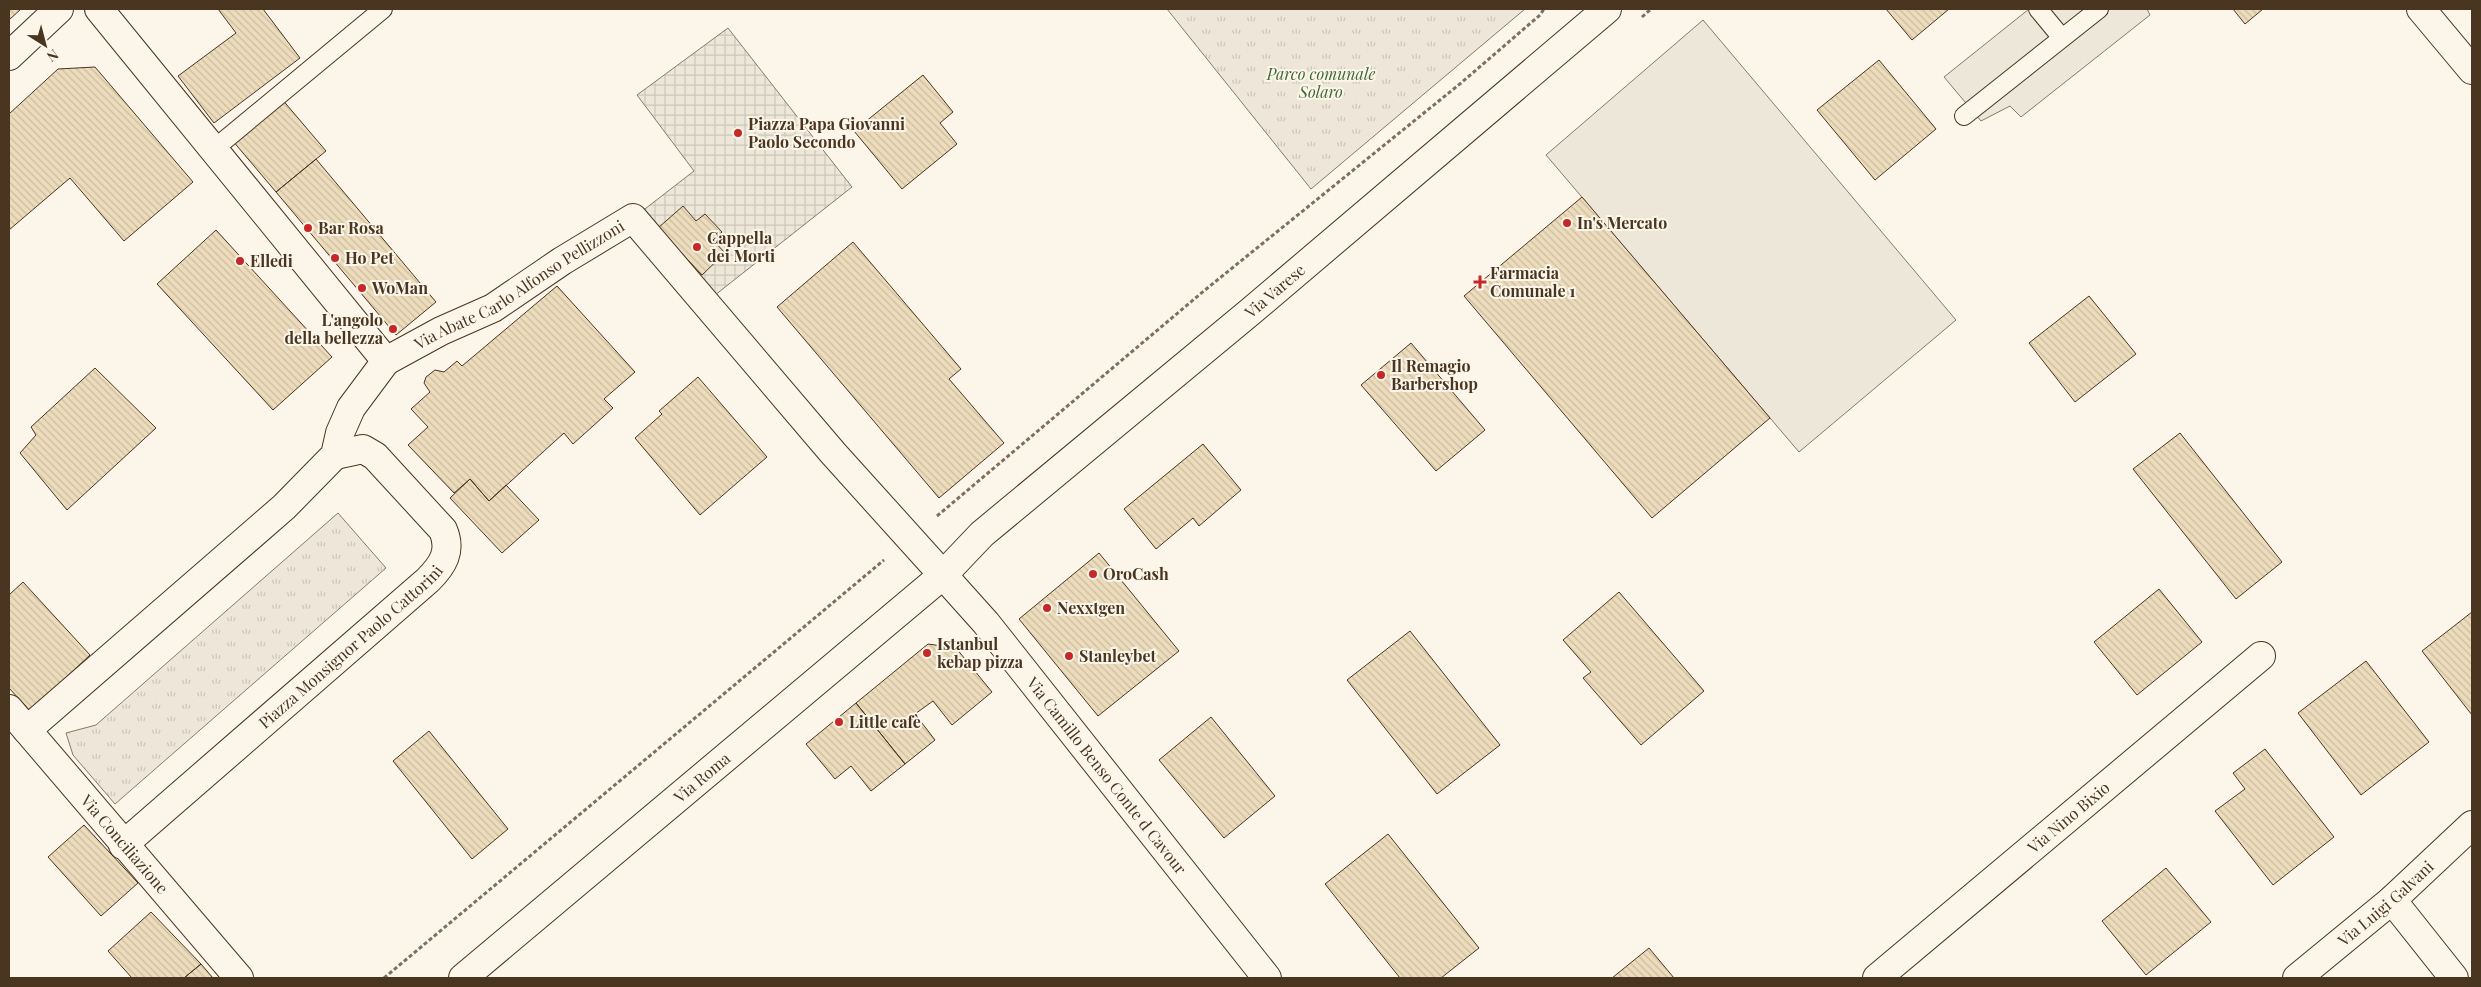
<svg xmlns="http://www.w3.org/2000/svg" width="2481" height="987" font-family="'Playfair Display',serif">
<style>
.grass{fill:url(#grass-tufts);stroke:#887966}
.parking{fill:#ede7d9;stroke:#887966}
.plaza{fill:url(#plaza-grid);stroke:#887966}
.building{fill:url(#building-back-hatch);stroke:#4a3520}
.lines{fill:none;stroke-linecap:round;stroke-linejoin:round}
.lane-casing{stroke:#4a3520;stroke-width:20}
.street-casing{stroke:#4a3520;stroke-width:30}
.secondary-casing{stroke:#4a3520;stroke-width:30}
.primary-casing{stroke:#4a3520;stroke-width:30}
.path{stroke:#7f6f5c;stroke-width:3;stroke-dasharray:4 2.5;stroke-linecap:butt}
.lane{stroke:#fbf6e9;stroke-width:18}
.street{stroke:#fbf6e9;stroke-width:28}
.secondary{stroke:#fbf6e9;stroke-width:28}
.primary{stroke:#fbf6e9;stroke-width:28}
.poi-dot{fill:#c62828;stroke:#fbf6e9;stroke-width:2}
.labels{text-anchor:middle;stroke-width:4;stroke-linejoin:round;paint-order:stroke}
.park-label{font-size:16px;font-style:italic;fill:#436837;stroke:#fbf6e9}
.poi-label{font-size:16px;font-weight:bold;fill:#4a3520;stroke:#fbf6e9;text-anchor:start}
.street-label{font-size:16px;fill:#4a3520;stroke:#fbf6e9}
</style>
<defs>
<pattern id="grass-tufts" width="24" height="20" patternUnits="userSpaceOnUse" patternTransform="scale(1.25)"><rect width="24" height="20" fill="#ede6d9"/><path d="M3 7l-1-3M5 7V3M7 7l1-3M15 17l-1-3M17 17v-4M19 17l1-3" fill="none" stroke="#cdc6ba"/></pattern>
<pattern id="plaza-grid" width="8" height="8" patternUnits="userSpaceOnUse" patternTransform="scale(1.25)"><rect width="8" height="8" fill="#ede7d9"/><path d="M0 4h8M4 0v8" fill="none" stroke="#cdc7ba"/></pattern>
<pattern id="building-back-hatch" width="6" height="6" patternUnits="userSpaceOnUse" patternTransform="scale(1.25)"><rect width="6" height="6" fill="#ecdcbc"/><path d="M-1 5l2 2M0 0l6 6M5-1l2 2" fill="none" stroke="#ccbda1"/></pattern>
</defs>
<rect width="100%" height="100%" fill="#fbf6e9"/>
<path class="grass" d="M 1167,9 L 1525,9 L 1311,189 Z
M 338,513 L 386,568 L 115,804 L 73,755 L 66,733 L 96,725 Z"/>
<path class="parking" d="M 2029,9 L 2147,9 L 2150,15 L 2021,117 L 2010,106 L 1981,121 L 1944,77 Z
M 1703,20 L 1956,320 L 1799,452 L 1546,155 Z"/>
<path class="plaza" d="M 728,28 L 852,187 L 710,299 L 641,212 L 694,171 L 637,95 Z"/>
<path class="building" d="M 9,9 L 21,9 L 9,20 Z
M 218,9 L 263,9 L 300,58 L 214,123 L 178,76 L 236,33 Z
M 1886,9 L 1949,9 L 1912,40 Z
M 2233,9 L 2263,9 L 2245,24 Z
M 1879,60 L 1936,129 L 1875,180 L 1817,110 Z
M 95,67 L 193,182 L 124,241 L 70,178 L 9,230 L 9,114 L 58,69 Z
M 923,75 L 953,112 L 940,123 L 957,144 L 902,189 L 854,131 Z
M 281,98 L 326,151 L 276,192 L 232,140 Z
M 316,159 L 436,302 L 396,335 L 276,192 Z
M 1582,197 L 1770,418 L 1652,518 L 1464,296 Z
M 683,206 L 696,221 L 705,214 L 722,232 L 713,240 L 725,253 L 702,275 L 658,228 Z
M 216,230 L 332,357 L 273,410 L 157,284 Z
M 853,242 L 961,369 L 949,379 L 1004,443 L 939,498 L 777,307 Z
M 557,286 L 635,372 L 604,399 L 613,408 L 573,444 L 564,433 L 489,501 L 470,479 L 454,493 L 408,445 L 428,427 L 411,409 L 430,392 L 424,383 L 426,377 L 435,370 L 444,372 L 457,361 L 462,366 Z
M 2089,296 L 2136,354 L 2075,402 L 2029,343 Z
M 1411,343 L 1485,430 L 1436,471 L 1361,385 Z
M 95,368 L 156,428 L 67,510 L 20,453 L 36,435 L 31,427 Z
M 698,377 L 767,457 L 700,515 L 635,438 L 662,414 L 659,411 Z
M 2180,433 L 2282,562 L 2236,599 L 2133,469 Z
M 1203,444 L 1241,490 L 1199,526 L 1193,518 L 1156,549 L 1124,509 Z
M 470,479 L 489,501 L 506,485 L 539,520 L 502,553 L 450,498 Z
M 1099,553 L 1179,651 L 1098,716 L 1019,619 Z
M 23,582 L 90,655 L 30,711 L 9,688 L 9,595 Z
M 2159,589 L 2202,642 L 2137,695 L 2094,642 Z
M 1619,592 L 1704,691 L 1641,745 L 1583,678 L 1591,672 L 1563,640 Z
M 2472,612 L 2472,715 L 2422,651 Z
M 1410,631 L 1500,745 L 1437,794 L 1347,680 Z
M 928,644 L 956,648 L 992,692 L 952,725 L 933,701 L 915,714 L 935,740 L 905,764 L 856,703 Z
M 2366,661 L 2429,742 L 2361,795 L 2298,713 Z
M 856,703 L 905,764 L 871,791 L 851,766 L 835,779 L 806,744 Z
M 1211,717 L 1275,796 L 1224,838 L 1159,760 Z
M 429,731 L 508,829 L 472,859 L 393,761 Z
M 2265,749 L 2334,837 L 2273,885 L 2215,811 L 2245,789 L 2233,773 Z
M 84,825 L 138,883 L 101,916 L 48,857 Z
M 1388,834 L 1479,948 L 1441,978 L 1400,978 L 1325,884 Z
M 2166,868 L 2211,922 L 2146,975 L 2102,921 Z
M 151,912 L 201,964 L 184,978 L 132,978 L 108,951 Z
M 1649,948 L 1674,978 L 1612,978 Z
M 201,964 L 213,978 L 184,978 Z"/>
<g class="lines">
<defs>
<path id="lane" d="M 2038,9 L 2062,38
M 1964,116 L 2099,9
M 214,149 L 383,9"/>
<g id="street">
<path id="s1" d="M 99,9 L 386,361 L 441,331 L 493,308 L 562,261 L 633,218 L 833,453 L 943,575"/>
<path d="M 2421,9 L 2472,70"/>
<path d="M 9,56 L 59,9"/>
<path id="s2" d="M 9,709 L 239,978"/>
<path d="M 27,730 L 284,507 L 335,455 L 340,433 L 351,408 L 386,361"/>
<path id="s3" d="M 123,845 L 428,580 C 443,565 452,551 443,530 L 375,456 L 363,449 L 335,455"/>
<path d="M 2392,900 L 2454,978"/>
<path id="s4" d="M 1877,978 L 2261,656"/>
<path id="s5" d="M 2297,978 L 2392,900 L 2472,825"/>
</g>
<g id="secondary">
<path id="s6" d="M 943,575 L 986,623 L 1267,978"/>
</g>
<g id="primary">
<path id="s7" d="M 463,978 L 943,575 L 982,534 L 1250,312 L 1607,9"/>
</g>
</defs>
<use href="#lane" class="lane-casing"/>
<use href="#street" class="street-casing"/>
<use href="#secondary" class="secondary-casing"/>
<use href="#primary" class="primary-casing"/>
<path class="path" d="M 1642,17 L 1651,9
M 937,516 L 1205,290 L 1461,83 L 1540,15 L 1544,9
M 384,978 L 884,560"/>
<use href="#lane" class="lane"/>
<use href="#street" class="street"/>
<use href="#secondary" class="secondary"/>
<use href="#primary" class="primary"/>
</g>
<g class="poi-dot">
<circle cx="738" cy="133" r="5"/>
<circle cx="1567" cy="223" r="5"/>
<circle cx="308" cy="228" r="5"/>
<circle cx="697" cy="247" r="5"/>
<circle cx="335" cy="258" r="5"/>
<circle cx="240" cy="261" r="5"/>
<path d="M1477.5 274.5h5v5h5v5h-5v5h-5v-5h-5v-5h5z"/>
<circle cx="362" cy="288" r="5"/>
<circle cx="393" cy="329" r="5"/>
<circle cx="1381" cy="375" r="5"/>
<circle cx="1093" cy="574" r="5"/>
<circle cx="1047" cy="608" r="5"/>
<circle cx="927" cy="653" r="5"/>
<circle cx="1069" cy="656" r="5"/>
<circle cx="839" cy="722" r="5"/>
</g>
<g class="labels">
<g class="park-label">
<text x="1321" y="80">Parco comunale<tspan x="1321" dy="18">Solaro</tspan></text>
</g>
<g class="poi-label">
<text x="748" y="130">Piazza Papa Giovanni<tspan x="748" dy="18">Paolo Secondo</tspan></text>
<text x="1577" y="229">In's Mercato</text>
<text x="318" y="234">Bar Rosa</text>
<text x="707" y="244">Cappella<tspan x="707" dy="18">dei Morti</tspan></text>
<text x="345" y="264">Ho Pet</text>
<text x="250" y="267">Elledi</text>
<text x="1490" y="279">Farmacia<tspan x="1490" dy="18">Comunale 1</tspan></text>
<text x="372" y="294">WoMan</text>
<text x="383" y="326" text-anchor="end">L'angolo<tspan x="383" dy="18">della bellezza</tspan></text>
<text x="1391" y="372">Il Remagio<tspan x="1391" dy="18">Barbershop</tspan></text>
<text x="1103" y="580">OroCash</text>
<text x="1057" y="614">Nexxtgen</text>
<text x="937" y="650">Istanbul<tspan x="937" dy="18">kebap pizza</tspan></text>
<text x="1079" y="662">Stanleybet</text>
<text x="849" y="728">Little cafè</text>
</g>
<g class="street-label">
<text dy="6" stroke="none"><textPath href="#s1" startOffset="608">Via Abate Carlo Alfonso Pellizzoni</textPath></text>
<text dy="6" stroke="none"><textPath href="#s7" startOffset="1064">Via Varese</textPath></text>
<text dy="6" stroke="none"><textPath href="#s3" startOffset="302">Piazza Monsignor Paolo Cattorini</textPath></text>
<text dy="6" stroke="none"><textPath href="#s6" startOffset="259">Via Camillo Benso Conte d Cavour</textPath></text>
<text dy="6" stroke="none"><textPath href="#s7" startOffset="312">Via Roma</textPath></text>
<text dy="6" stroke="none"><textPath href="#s4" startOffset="250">Via Nino Bixio</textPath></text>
<text dy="6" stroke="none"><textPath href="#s2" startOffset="178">Via Conciliazione</textPath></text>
<text dy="6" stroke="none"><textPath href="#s5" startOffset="116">Via Luigi Galvani</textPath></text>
</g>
</g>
<rect width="2481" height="987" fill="none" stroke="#4a3520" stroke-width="20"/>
<g transform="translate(45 45) rotate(144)" stroke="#fbf6e9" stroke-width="4" paint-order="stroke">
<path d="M0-4L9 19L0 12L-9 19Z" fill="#4a3520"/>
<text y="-8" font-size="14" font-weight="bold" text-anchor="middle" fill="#4a3520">N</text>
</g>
</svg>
